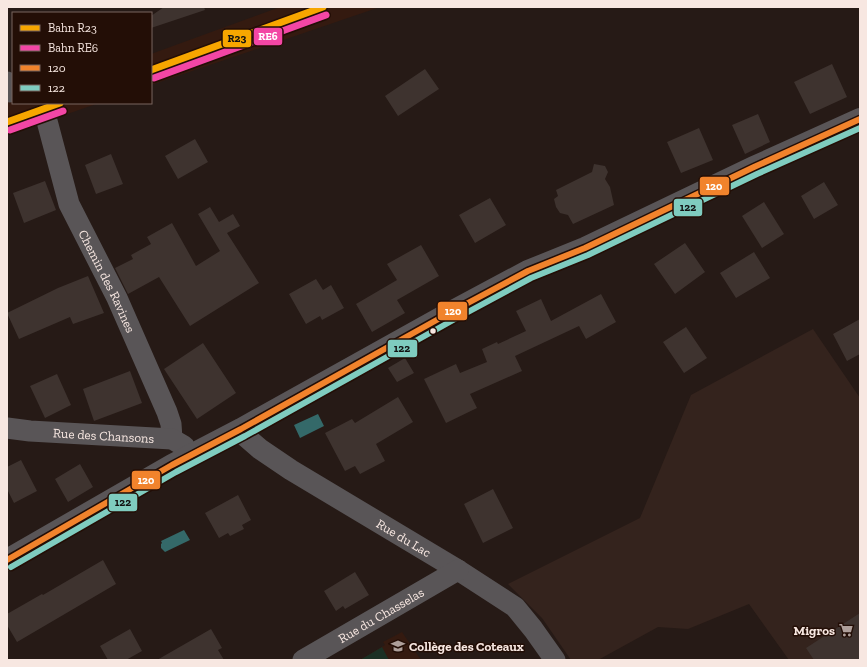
<svg xmlns="http://www.w3.org/2000/svg" width="867" height="667" font-family="'Zilla Slab',serif">
<style>
.commercial{fill:#34231d}
.built{fill:#341a10}
.green{fill:#1b3024}
.water{fill:#346969}
.building{fill:#3e332f}
.lines{fill:none;stroke-linecap:round;stroke-linejoin:round}
.minor{stroke:#595557;stroke-width:21}
.tertiary{stroke:#595557;stroke-width:22}
.bus-1-casing{stroke:#230e06;stroke-width:9}
.bus-2-casing{stroke:#230e06;stroke-width:9}
.bus-1{stroke:#f1832c;stroke-width:6}
.bus-2{stroke:#7fccbf;stroke-width:6}
.rail-1-casing{stroke:#230e06;stroke-width:10}
.rail-2-casing{stroke:#230e06;stroke-width:10}
.rail-1{stroke:#f7a600;stroke-width:7}
.rail-2{stroke:#f346a5;stroke-width:7}
.bus-dot{fill:#f7e7e1;stroke:#230e06;stroke-width:1.5}
.labels{text-anchor:middle;stroke-width:3;stroke-linejoin:round;paint-order:stroke}
.street-label{font-size:13px;fill:#f7e7e1;stroke:#230e06}
.poi-label{font-size:13px;font-weight:bold;fill:#f7e7e1;stroke:#230e06;text-anchor:end}
.line-badge{stroke:#230e06;stroke-width:1.5}
.badge-label{font-size:11px;text-anchor:middle;font-weight:bold;fill:#fff}
.pale-badge-label{font-size:11px;text-anchor:middle;font-weight:bold;fill:#111}
</style>
<rect width="100%" height="100%" fill="#261a16"/>
<path class="commercial" d="M 813,329 L 860,398 L 860,660 L 789,660 L 749,604 L 688,629 L 658,627 L 598,660 L 571,660 L 542,618 L 508,584 L 640,518 L 691,395 Z"/>
<path class="built" d="M 280,7 L 380,7 L 151,85 L 151,54 Z
M 13,92 L 13,103 L 99,103 L 7,135 L 7,93 Z
M 402,632 L 421,660 L 360,660 L 385,645 L 383,642 Z"/>
<path class="green" d="M 382,647 L 389,660 L 360,660 Z"/>
<path class="water" d="M 318,414 L 324,426 L 300,438 L 294,425 Z
M 184,530 L 190,540 L 165,552 L 161,548 L 161,544 L 162,543 L 161,541 Z"/>
<path class="building" d="M 164,7 L 204,7 L 205,10 L 151,28 L 151,16 Z
M 832,64 L 847,97 L 810,114 L 794,82 Z
M 425,69 L 439,89 L 398,116 L 385,96 Z
M 758,114 L 770,142 L 745,154 L 732,125 Z
M 699,128 L 713,160 L 681,173 L 667,142 Z
M 195,139 L 208,162 L 178,179 L 165,156 Z
M 111,154 L 123,184 L 96,194 L 85,165 Z
M 594,164 L 605,166 L 608,172 L 605,179 L 610,187 L 614,205 L 573,224 L 568,215 L 560,213 L 556,207 L 554,199 L 558,196 L 556,190 L 592,172 Z
M 45,181 L 56,210 L 24,223 L 13,193 Z
M 824,182 L 838,205 L 814,219 L 801,196 Z
M 490,198 L 506,225 L 475,243 L 459,215 Z
M 764,202 L 784,234 L 762,248 L 742,216 Z
M 210,207 L 219,222 L 233,214 L 240,226 L 227,233 L 259,283 L 190,326 L 159,277 L 128,294 L 115,268 L 133,259 L 131,255 L 151,244 L 147,237 L 172,223 L 196,266 L 220,251 L 198,214 Z
M 685,243 L 705,272 L 675,294 L 654,264 Z
M 421,245 L 439,276 L 397,300 L 405,313 L 372,332 L 356,304 L 397,280 L 387,264 Z
M 754,252 L 770,278 L 736,298 L 720,273 Z
M 88,276 L 104,313 L 73,324 L 70,317 L 19,339 L 7,313 L 58,288 Z
M 316,279 L 323,290 L 331,285 L 344,308 L 322,320 L 320,316 L 306,324 L 289,294 Z
M 601,294 L 616,322 L 586,339 L 579,326 L 515,356 L 522,371 L 470,394 L 477,408 L 446,423 L 424,379 L 456,364 L 460,373 L 487,362 L 482,349 L 497,342 L 498,344 L 526,331 L 516,311 L 541,299 L 551,321 Z
M 860,319 L 860,354 L 847,361 L 833,334 Z
M 686,327 L 707,358 L 684,373 L 663,342 Z
M 203,343 L 236,393 L 197,419 L 164,369 Z
M 405,358 L 414,373 L 397,382 L 388,368 Z
M 130,371 L 142,403 L 94,421 L 83,389 Z
M 57,374 L 71,405 L 45,418 L 30,386 Z
M 398,397 L 413,422 L 376,444 L 385,461 L 360,474 L 355,466 L 345,471 L 325,433 L 352,419 L 355,423 Z
M 21,460 L 37,491 L 14,503 L 7,489 L 7,467 Z
M 80,464 L 93,487 L 68,502 L 55,479 Z
M 493,489 L 513,528 L 483,543 L 464,504 Z
M 238,495 L 251,520 L 242,525 L 244,529 L 230,536 L 228,533 L 219,538 L 205,513 Z
M 103,560 L 116,584 L 17,642 L 7,625 L 7,614 L 42,594 L 43,595 Z
M 355,572 L 369,595 L 345,609 L 343,606 L 336,611 L 324,591 Z
M 860,613 L 860,660 L 814,660 L 806,648 Z
M 130,629 L 142,651 L 126,660 L 108,660 L 100,646 Z
M 211,629 L 222,648 L 218,650 L 224,660 L 157,660 Z"/>
<g class="lines">
<g class="minor">
<path d="M 7,82 L 10,92"/>
<path id="s1" d="M 47,121 L 69,204 L 117,298 L 167,412 L 171,424 L 172,439"/>
<path id="s2" d="M 7,428 L 30,431 L 172,439 L 184,446"/>
<path id="s3" d="M 241,429 L 245,436 L 260,449 L 291,470 L 458,570 L 515,607 L 533,629 L 555,660"/>
<path id="s4" d="M 303,660 L 458,570"/>
</g>
<path class="tertiary" d="M 7,560 L 172,465 L 241,429 L 451,312 L 528,271 L 585,248 L 754,167 L 860,119"/>
<defs>
<path id="bus-1" d="M 7,560 L 172,465 L 241,429 L 451,312 L 528,271 L 585,248 L 754,167 L 860,119"/>
<path id="bus-2" d="M 11,567 L 176,472 L 245,436 L 455,319 L 531,278 L 588,255 L 757,174 L 860,128"/>
</defs>
<use href="#bus-1" class="bus-1-casing"/>
<use href="#bus-2" class="bus-2-casing"/>
<use href="#bus-1" class="bus-1"/>
<use href="#bus-2" class="bus-2"/>
<defs>
<path id="rail-1" d="M 151,70 L 323,7
M 7,122 L 60,103"/>
<path id="rail-2" d="M 154,78 L 326,15
M 10,130 L 63,111"/>
</defs>
<use href="#rail-1" class="rail-1-casing"/>
<use href="#rail-2" class="rail-2-casing"/>
<use href="#rail-1" class="rail-1"/>
<use href="#rail-2" class="rail-2"/>
</g>
<defs>
<symbol id="supermarket-bare" viewBox="-9 -9 18 18"><path d="M-6-5.5h2.5l.6 2H6L4.5 2H-2.5L-4.4-4H-6ZM-1.5 3.2a1.3 1.3 0 1 0 .1 0ZM3 3.2a1.3 1.3 0 1 0 .1 0Z" fill="#ae9f9a" stroke="#230e06" stroke-width="2.5" paint-order="stroke"/></symbol>
<symbol id="school-bare" viewBox="-9 -9 18 18"><path d="M0-5L7-2L0 1L-7-2ZM-4 1L0 2.5L4 1V4Q0 6-4 4Z" fill="#ae9f9a" stroke="#230e06" stroke-width="2.5" paint-order="stroke"/></symbol>
</defs>
<g fill-rule="evenodd">
<use href="#supermarket-bare" x="836" y="620" width="20" height="20"/>
<use href="#school-bare" x="388" y="636" width="20" height="20"/>
</g>
<circle class="bus-dot" cx="433" cy="331" r="3.5"/>
<g class="labels">
<g class="street-label">
<text dy="5" stroke="none"><textPath href="#s1" startOffset="172">Chemin des Ravines</textPath></text>
<text dy="5" stroke="none"><textPath href="#s2" startOffset="97">Rue des Chansons</textPath></text>
<text dy="5" stroke="none"><textPath href="#s3" startOffset="197">Rue du Lac</textPath></text>
<text dy="5" stroke="none"><textPath href="#s4" startOffset="90">Rue du Chasselas</textPath></text>
</g>
<g class="poi-label">
<text x="835" y="635">Migros</text>
<text x="409" y="651" text-anchor="start">Collège des Coteaux</text>
</g>
</g>
<g class="line-badge">
<rect x="253" y="27" width="30" height="19" rx="4" fill="#f346a5"/>
<rect x="222" y="29" width="30" height="19" rx="4" fill="#f7a600"/>
<rect x="699" y="176" width="31" height="20" rx="4" fill="#f1832c"/>
<rect x="673" y="198" width="30" height="19" rx="4" fill="#7fccbf"/>
<rect x="437" y="301" width="31" height="20" rx="4" fill="#f1832c"/>
<rect x="387" y="339" width="31" height="19" rx="4" fill="#7fccbf"/>
<rect x="131" y="470" width="30" height="20" rx="4" fill="#f1832c"/>
<rect x="108" y="493" width="30" height="19" rx="4" fill="#7fccbf"/>
</g>
<g class="badge-label">
<text x="268" y="40">RE6</text>
<text x="714" y="190">120</text>
<text x="453" y="315">120</text>
<text x="146" y="484">120</text>
</g>
<g class="pale-badge-label">
<text x="237" y="42">R23</text>
<text x="688" y="211">122</text>
<text x="402" y="352">122</text>
<text x="123" y="506">122</text>
</g>
<rect width="867" height="667" fill="none" stroke="#f7e7e1" stroke-width="16"/>
<rect x="12" y="12" width="140" height="92" fill="#230e06" stroke="#78655e"/>
<rect x="20" y="25" width="20" height="6" fill="#f7a600" stroke="#78655e"/>
<text x="48" y="32" font-size="12" fill="#f7e7e1">Bahn R23</text>
<rect x="20" y="45" width="20" height="6" fill="#f346a5" stroke="#78655e"/>
<text x="48" y="52" font-size="12" fill="#f7e7e1">Bahn RE6</text>
<rect x="20" y="65" width="20" height="6" fill="#f1832c" stroke="#78655e"/>
<text x="48" y="72" font-size="12" fill="#f7e7e1">120</text>
<rect x="20" y="85" width="20" height="6" fill="#7fccbf" stroke="#78655e"/>
<text x="48" y="92" font-size="12" fill="#f7e7e1">122</text>
</svg>
